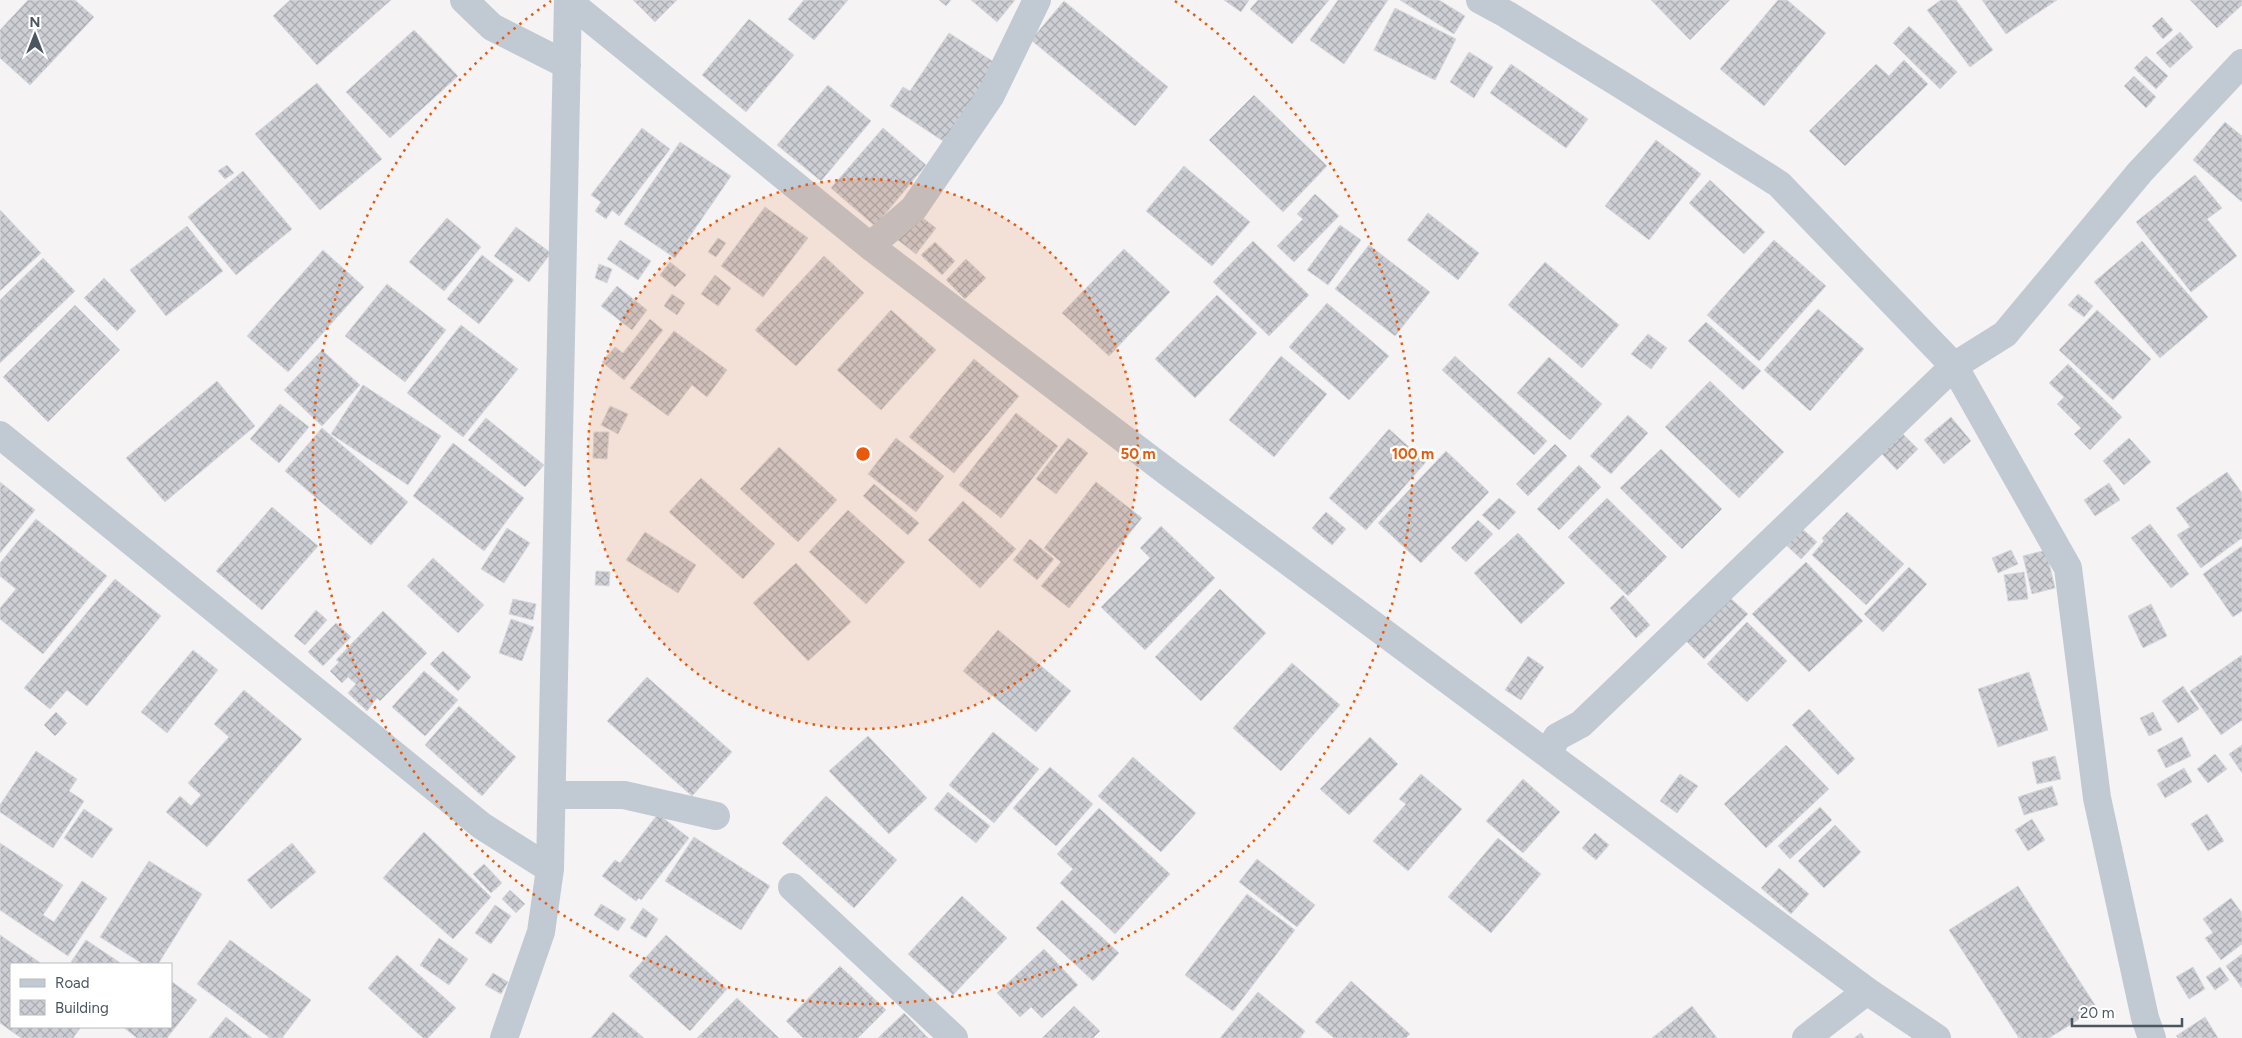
<svg xmlns="http://www.w3.org/2000/svg" width="2242" height="1038" font-family="Figtree,sans-serif">
<style>
.building{fill:url(#building-cross-hatch);stroke:#d7d9de}
.lines{fill:none;stroke-linecap:round;stroke-linejoin:round}
.minor{stroke:#c1cad2;stroke-width:28}
.ring{fill:none;stroke:#e8590c;stroke-width:2.5;stroke-dasharray:2.5 5}
.centre{fill:#e8590c;stroke:#fff;stroke-width:2.5}
.ring-label{font-size:15px;text-anchor:middle;font-weight:bold;fill:#e8590c;stroke:#fff;stroke-width:5;stroke-linejoin:round;paint-order:stroke}
</style>
<defs>
<pattern id="building-cross-hatch" width="8" height="8" patternUnits="userSpaceOnUse" patternTransform="scale(1.25)"><rect width="8" height="8" fill="#cdcfd5"/><path d="M0 0l8 8M0 8l8-8" fill="none" stroke="#a8abb0"/></pattern>
</defs>
<rect width="100%" height="100%" fill="#f5f3f3"/>
<path class="building" d="M 28,0 L 75,0 L 94,17 L 30,85 L 0,58 L 0,30 Z
M 290,0 L 391,0 L 317,65 L 273,16 Z
M 633,0 L 677,0 L 655,22 Z
M 804,0 L 848,0 L 814,40 L 788,19 Z
M 939,0 L 951,0 L 946,6 Z
M 971,0 L 1015,0 L 997,22 Z
M 1224,0 L 1249,0 L 1241,12 Z
M 1258,0 L 1329,0 L 1292,44 L 1250,9 Z
M 1338,0 L 1388,0 L 1344,64 L 1310,40 Z
M 1400,0 L 1439,0 L 1465,16 L 1454,34 Z
M 1651,0 L 1730,0 L 1690,40 Z
M 1778,0 L 1787,0 L 1826,33 L 1764,106 L 1720,69 Z
M 1941,0 L 1956,0 L 1993,50 L 1970,67 L 1927,10 Z
M 1982,0 L 2057,0 L 2006,34 Z
M 2190,0 L 2242,0 L 2242,5 L 2217,28 Z
M 1064,1 L 1168,87 L 1135,126 L 1031,40 Z
M 1395,8 L 1456,39 L 1435,80 L 1374,50 Z
M 2162,17 L 2173,30 L 2163,39 L 2152,26 Z
M 749,19 L 794,55 L 746,112 L 702,75 Z
M 1909,26 L 1957,72 L 1940,89 L 1893,43 Z
M 414,30 L 458,76 L 390,138 L 346,92 Z
M 2180,32 L 2193,47 L 2170,68 L 2156,53 Z
M 949,33 L 1000,66 L 949,145 L 890,106 L 903,87 L 910,91 Z
M 1469,52 L 1493,67 L 1474,98 L 1450,82 Z
M 2146,56 L 2168,76 L 2156,89 L 2134,68 Z
M 1904,60 L 1928,84 L 1845,166 L 1809,131 L 1876,64 L 1889,76 Z
M 1511,64 L 1588,119 L 1566,148 L 1490,93 Z
M 2134,76 L 2156,97 L 2146,108 L 2124,86 Z
M 317,83 L 382,159 L 320,210 L 255,134 Z
M 828,85 L 871,121 L 821,181 L 777,145 Z
M 1254,95 L 1327,166 L 1283,212 L 1209,140 Z
M 2225,122 L 2242,136 L 2242,202 L 2193,160 Z
M 642,128 L 670,149 L 619,216 L 612,210 L 606,219 L 595,211 L 601,202 L 591,195 Z
M 883,128 L 926,165 L 875,226 L 831,188 Z
M 1656,140 L 1701,174 L 1649,240 L 1605,206 Z
M 680,142 L 731,176 L 675,258 L 624,224 Z
M 227,165 L 234,173 L 225,179 L 218,171 Z
M 1184,166 L 1250,222 L 1212,266 L 1146,211 Z
M 243,171 L 292,229 L 236,275 L 188,217 Z
M 2195,175 L 2222,208 L 2207,219 L 2237,256 L 2191,292 L 2136,222 Z
M 1710,180 L 1765,232 L 1744,254 L 1689,203 Z
M 1315,194 L 1339,216 L 1294,262 L 1277,246 L 1303,219 L 1297,214 Z
M 765,207 L 808,238 L 763,297 L 721,266 Z
M 0,210 L 41,253 L 0,291 Z
M 1428,213 L 1479,253 L 1458,280 L 1407,240 Z
M 919,215 L 936,228 L 916,254 L 898,240 Z
M 447,218 L 481,247 L 444,291 L 409,262 Z
M 1340,225 L 1361,240 L 1328,285 L 1307,270 Z
M 187,226 L 223,271 L 166,316 L 130,270 Z
M 516,227 L 551,253 L 529,282 L 494,256 Z
M 718,238 L 726,243 L 716,257 L 708,252 Z
M 620,240 L 651,261 L 638,280 L 607,259 Z
M 1774,240 L 1826,286 L 1759,361 L 1707,315 Z
M 1253,241 L 1309,295 L 1269,336 L 1213,282 Z
M 2142,241 L 2208,317 L 2160,358 L 2094,282 Z
M 935,242 L 955,261 L 942,275 L 921,255 Z
M 1369,245 L 1430,292 L 1395,336 L 1335,289 Z
M 1124,249 L 1170,292 L 1109,356 L 1062,313 Z
M 323,250 L 364,287 L 288,372 L 247,336 Z
M 482,255 L 514,280 L 479,324 L 447,299 Z
M 824,256 L 864,293 L 796,366 L 755,330 Z
M 43,258 L 75,291 L 0,363 L 0,300 Z
M 966,259 L 986,278 L 965,299 L 946,280 Z
M 670,262 L 686,275 L 675,287 L 660,275 Z
M 1545,262 L 1619,325 L 1582,368 L 1508,305 Z
M 599,264 L 612,269 L 607,283 L 595,278 Z
M 715,275 L 731,288 L 718,306 L 701,294 Z
M 104,278 L 136,311 L 117,331 L 84,298 Z
M 387,284 L 446,330 L 405,382 L 345,336 Z
M 617,286 L 647,310 L 632,330 L 601,306 Z
M 672,294 L 685,303 L 677,315 L 664,306 Z
M 2078,294 L 2093,306 L 2084,317 L 2068,305 Z
M 1217,295 L 1257,333 L 1195,398 L 1155,359 Z
M 1327,303 L 1389,356 L 1349,400 L 1289,347 Z
M 75,305 L 120,350 L 48,422 L 3,377 Z
M 1818,309 L 1864,349 L 1810,411 L 1764,370 Z
M 891,310 L 936,350 L 881,410 L 837,370 Z
M 2097,310 L 2151,359 L 2113,400 L 2059,350 Z
M 650,319 L 663,330 L 624,380 L 602,362 L 615,347 L 623,353 Z
M 1706,322 L 1761,371 L 1743,390 L 1688,341 Z
M 461,325 L 518,369 L 463,437 L 407,393 Z
M 674,331 L 727,370 L 707,397 L 692,385 L 668,416 L 630,388 Z
M 1648,334 L 1667,348 L 1651,369 L 1631,354 Z
M 322,350 L 360,385 L 322,426 L 284,390 Z
M 1281,356 L 1327,394 L 1274,457 L 1229,420 Z
M 1455,356 L 1547,441 L 1534,455 L 1442,370 Z
M 1549,357 L 1602,404 L 1570,440 L 1517,393 Z
M 974,359 L 1019,396 L 954,473 L 909,437 Z
M 2068,364 L 2122,417 L 2090,450 L 2074,434 L 2081,428 L 2057,404 L 2064,397 L 2049,383 Z
M 217,381 L 255,426 L 165,502 L 126,458 Z
M 1710,381 L 1784,452 L 1739,498 L 1665,427 Z
M 363,385 L 441,436 L 408,485 L 331,434 Z
M 280,404 L 309,427 L 279,463 L 250,439 Z
M 610,406 L 628,414 L 618,434 L 601,425 Z
M 1016,413 L 1058,446 L 1001,518 L 959,485 Z
M 1628,415 L 1648,433 L 1611,474 L 1590,456 Z
M 1951,417 L 1971,441 L 1944,464 L 1924,440 Z
M 486,418 L 544,465 L 525,487 L 468,440 Z
M 322,428 L 408,502 L 371,545 L 285,471 Z
M 1389,429 L 1426,462 L 1366,530 L 1329,498 Z
M 1900,431 L 1918,449 L 1897,470 L 1879,451 Z
M 594,432 L 609,432 L 607,459 L 593,458 Z
M 896,438 L 944,476 L 916,512 L 868,474 Z
M 1068,438 L 1088,453 L 1056,494 L 1036,479 Z
M 2129,438 L 2151,462 L 2124,485 L 2103,461 Z
M 453,443 L 524,498 L 484,551 L 413,496 Z
M 1555,444 L 1567,456 L 1528,496 L 1516,484 Z
M 779,447 L 837,500 L 798,542 L 740,489 Z
M 1661,449 L 1722,509 L 1682,549 L 1620,488 Z
M 1446,451 L 1489,492 L 1421,563 L 1378,523 Z
M 1579,465 L 1601,487 L 1559,530 L 1537,509 Z
M 2227,472 L 2242,493 L 2242,538 L 2201,568 L 2177,535 L 2190,527 L 2176,508 Z
M 701,478 L 775,544 L 743,579 L 669,512 Z
M 0,482 L 35,510 L 0,553 Z
M 1096,482 L 1142,518 L 1069,608 L 1041,586 L 1061,562 L 1044,548 Z
M 2109,483 L 2120,500 L 2095,516 L 2084,500 Z
M 874,484 L 919,523 L 908,535 L 863,496 Z
M 1499,498 L 1516,512 L 1499,530 L 1482,515 Z
M 1607,498 L 1667,557 L 1628,596 L 1568,537 Z
M 963,501 L 1016,549 L 980,588 L 928,540 Z
M 272,507 L 318,546 L 262,610 L 216,571 Z
M 848,510 L 905,562 L 866,604 L 809,552 Z
M 1326,512 L 1346,529 L 1332,545 L 1312,528 Z
M 1847,512 L 1904,564 L 1866,605 L 1812,555 L 1824,541 L 1822,538 Z
M 36,519 L 107,576 L 43,654 L 0,619 L 0,608 L 16,589 L 0,576 L 0,563 Z
M 1478,520 L 1493,534 L 1466,562 L 1451,548 Z
M 2150,524 L 2189,574 L 2171,588 L 2131,538 Z
M 1161,526 L 1215,578 L 1145,650 L 1101,607 L 1150,558 L 1140,548 Z
M 1799,526 L 1817,542 L 1801,559 L 1784,543 Z
M 507,528 L 530,543 L 504,583 L 481,569 Z
M 645,532 L 696,565 L 678,593 L 626,560 Z
M 1518,533 L 1565,583 L 1521,624 L 1474,573 Z
M 1030,539 L 1054,559 L 1037,580 L 1013,560 Z
M 2242,546 L 2242,611 L 2233,617 L 2203,574 Z
M 2011,550 L 2018,564 L 1998,573 L 1992,558 Z
M 2046,550 L 2055,588 L 2032,594 L 2023,556 Z
M 433,558 L 484,605 L 458,633 L 407,586 Z
M 1806,562 L 1863,621 L 1809,672 L 1752,614 Z
M 796,563 L 851,622 L 808,661 L 753,603 Z
M 1909,567 L 1927,584 L 1883,632 L 1864,614 Z
M 596,571 L 610,572 L 609,586 L 595,585 Z
M 2024,572 L 2028,599 L 2008,601 L 2004,575 Z
M 115,579 L 161,616 L 87,706 L 67,690 L 50,709 L 24,688 Z
M 1220,589 L 1266,633 L 1201,701 L 1155,657 Z
M 1623,595 L 1650,625 L 1636,638 L 1610,608 Z
M 1728,596 L 1748,614 L 1704,659 L 1685,640 Z
M 513,599 L 536,604 L 533,620 L 509,614 Z
M 2151,604 L 2167,636 L 2143,648 L 2128,616 Z
M 316,610 L 327,620 L 305,645 L 294,636 Z
M 383,611 L 427,653 L 380,701 L 377,698 L 367,711 L 348,693 L 356,684 L 348,677 L 342,683 L 330,671 L 339,662 L 336,660 Z
M 511,619 L 534,627 L 522,661 L 499,653 Z
M 1747,622 L 1787,661 L 1747,702 L 1707,664 Z
M 336,623 L 351,637 L 323,666 L 308,652 Z
M 998,630 L 1071,691 L 1036,732 L 963,671 Z
M 193,650 L 218,670 L 167,733 L 141,712 Z
M 443,651 L 471,677 L 458,691 L 430,664 Z
M 2242,655 L 2242,720 L 2221,735 L 2190,691 Z
M 1528,656 L 1544,667 L 1521,700 L 1505,690 Z
M 1292,663 L 1340,705 L 1281,771 L 1233,728 Z
M 424,671 L 458,700 L 425,736 L 392,707 Z
M 2029,672 L 2048,730 L 1998,747 L 1978,689 Z
M 647,677 L 732,752 L 692,796 L 607,721 Z
M 2183,686 L 2199,709 L 2178,723 L 2162,701 Z
M 244,690 L 302,739 L 207,847 L 166,812 L 180,796 L 191,806 L 201,795 L 188,783 L 229,737 L 214,724 Z
M 459,706 L 516,757 L 482,796 L 425,745 Z
M 1809,709 L 1855,759 L 1838,775 L 1792,725 Z
M 56,712 L 67,723 L 55,736 L 44,725 Z
M 2153,712 L 2162,730 L 2149,736 L 2140,718 Z
M 993,732 L 1039,769 L 994,823 L 949,785 Z
M 868,736 L 927,798 L 889,834 L 829,771 Z
M 1370,737 L 1398,764 L 1349,815 L 1320,789 Z
M 2182,737 L 2191,756 L 2166,768 L 2157,750 Z
M 1786,745 L 1829,789 L 1766,848 L 1724,804 Z
M 2242,745 L 2242,773 L 2229,754 Z
M 36,751 L 77,779 L 69,791 L 84,801 L 53,848 L 0,812 L 0,805 Z
M 2215,754 L 2227,769 L 2208,783 L 2197,769 Z
M 2055,756 L 2061,779 L 2037,784 L 2032,762 Z
M 1133,757 L 1196,813 L 1161,852 L 1098,796 Z
M 1050,767 L 1093,804 L 1056,846 L 1013,808 Z
M 2184,768 L 2192,782 L 2165,798 L 2157,784 Z
M 1421,774 L 1462,809 L 1408,871 L 1373,841 L 1406,804 L 1399,799 Z
M 1680,774 L 1698,786 L 1677,813 L 1660,801 Z
M 1523,779 L 1560,812 L 1523,853 L 1486,821 Z
M 2052,786 L 2058,805 L 2024,815 L 2018,797 Z
M 948,792 L 990,826 L 976,843 L 934,809 Z
M 826,796 L 897,860 L 854,908 L 782,843 Z
M 1820,807 L 1832,820 L 1790,859 L 1778,846 Z
M 1099,808 L 1170,874 L 1115,934 L 1060,883 L 1073,869 L 1057,854 Z
M 84,809 L 113,829 L 92,858 L 64,838 Z
M 658,814 L 689,838 L 641,900 L 639,898 L 636,901 L 602,876 L 615,860 L 620,863 Z
M 2207,814 L 2224,841 L 2208,851 L 2191,824 Z
M 2032,819 L 2045,840 L 2028,851 L 2015,830 Z
M 1835,825 L 1861,852 L 1824,888 L 1798,861 Z
M 424,832 L 491,897 L 453,939 L 383,878 Z
M 1595,833 L 1609,845 L 1596,860 L 1582,848 Z
M 694,837 L 770,886 L 741,930 L 665,881 Z
M 1498,838 L 1541,874 L 1491,933 L 1448,897 Z
M 0,843 L 63,885 L 43,915 L 54,922 L 82,881 L 107,898 L 68,956 L 0,910 Z
M 292,843 L 316,872 L 271,909 L 247,880 Z
M 1257,859 L 1315,905 L 1297,927 L 1239,882 Z
M 149,861 L 202,894 L 158,964 L 143,964 L 100,937 Z
M 484,864 L 502,883 L 491,893 L 473,874 Z
M 1779,868 L 1809,894 L 1791,914 L 1761,888 Z
M 2018,886 L 2097,1008 L 2049,1038 L 2019,1038 L 1949,930 Z
M 510,890 L 525,904 L 516,913 L 502,899 Z
M 1247,894 L 1295,930 L 1233,1011 L 1185,975 Z
M 962,896 L 1007,938 L 953,995 L 908,954 Z
M 2231,898 L 2242,913 L 2242,944 L 2221,960 L 2205,938 L 2213,933 L 2203,919 Z
M 1062,900 L 1119,953 L 1093,981 L 1036,928 Z
M 601,904 L 626,919 L 618,931 L 594,915 Z
M 495,905 L 511,916 L 491,944 L 475,933 Z
M 643,908 L 658,919 L 646,938 L 630,928 Z
M 0,935 L 42,964 L 11,964 L 11,1027 L 81,1027 L 73,1038 L 21,1038 L 0,1023 Z
M 666,935 L 727,989 L 690,1031 L 629,976 Z
M 439,938 L 468,959 L 449,985 L 420,965 Z
M 86,940 L 122,964 L 74,964 L 71,962 Z
M 230,940 L 311,1000 L 282,1038 L 270,1038 L 197,984 Z
M 1044,949 L 1078,985 L 1042,1018 L 1031,1007 L 1020,1017 L 997,993 Z
M 2242,954 L 2242,988 L 2226,966 Z
M 397,955 L 456,1008 L 428,1038 L 423,1038 L 368,988 Z
M 840,966 L 886,1010 L 858,1038 L 803,1038 L 786,1021 Z
M 2193,967 L 2205,989 L 2189,999 L 2176,977 Z
M 2220,967 L 2229,980 L 2215,990 L 2206,977 Z
M 493,973 L 508,982 L 501,994 L 485,985 Z
M 171,981 L 197,1000 L 167,1038 L 137,1038 L 123,1027 L 171,1027 Z
M 1351,981 L 1410,1034 L 1406,1038 L 1334,1038 L 1315,1022 Z
M 1258,992 L 1305,1031 L 1300,1038 L 1220,1038 Z
M 737,998 L 779,1038 L 697,1038 Z
M 1074,1006 L 1100,1031 L 1093,1038 L 1042,1038 Z
M 1692,1006 L 1717,1038 L 1652,1038 Z
M 613,1012 L 644,1038 L 591,1038 Z
M 904,1013 L 928,1038 L 878,1038 Z
M 226,1017 L 252,1038 L 209,1038 Z
M 2205,1017 L 2218,1038 L 2178,1038 L 2176,1036 Z
M 1861,1033 L 1864,1038 L 1854,1038 Z"/>
<g class="lines">
<path class="minor" d="M 464,0 L 492,27 L 567,65
M 1480,0 L 1506,14 L 1620,84 L 1779,184 L 1954,366 L 1581,724 L 1557,737 L 1548,754
M 568,1 L 870,246 L 1170,474 L 1867,991 L 1937,1038
M 870,246 L 914,208 L 991,95 L 1037,0
M 0,435 L 482,826 L 550,869
M 553,795 L 624,795 L 716,816
M 792,887 L 954,1038
M 504,1038 L 541,932 L 550,869 L 568,0
M 1806,1038 L 1867,991
M 2152,1038 L 2145,1018 L 2097,798 L 2068,568 L 1954,366 L 2005,334 L 2140,172 L 2242,63"/>
</g>
<circle cx="863" cy="454" r="275" fill="#e8590c" fill-opacity=".12"/>
<g class="ring">
<circle cx="863" cy="454" r="275"/>
<path d="M1175 1A550 550 0 1 1 551 1"/>
</g>
<circle cx="863" cy="454" r="8" class="centre"/>
<g class="ring-label">
<text x="1138" y="459">50 m</text>
<text x="1413" y="459">100 m</text>
</g>
<rect x="10" y="963" width="162" height="65" fill="#ffffff" stroke="#b7bbc0"/>
<rect x="20" y="979" width="25" height="8" fill="#c1cad2" stroke="#b7bbc0"/>
<text x="55" y="988" font-size="15" fill="#4a5661">Road</text>
<rect x="20" y="1000" width="25" height="15" fill="url(#building-cross-hatch)" stroke="#b7bbc0"/>
<text x="55" y="1013" font-size="15" fill="#4a5661">Building</text>
<g transform="translate(35 35)" stroke="#ffffff" stroke-width="4" paint-order="stroke">
<path d="M0-4L9 19L0 12L-9 19Z" fill="#4a5661"/>
<text y="-8" font-size="14" font-weight="bold" text-anchor="middle" fill="#4a5661">N</text>
</g>
<path d="M2072 1018v8h110v-8" fill="none" stroke="#4a5661" stroke-width="2.5"/>
<text x="2080" y="1018" font-size="15" fill="#4a5661" stroke="#ffffff" stroke-width="4" paint-order="stroke">20 m</text>
</svg>
